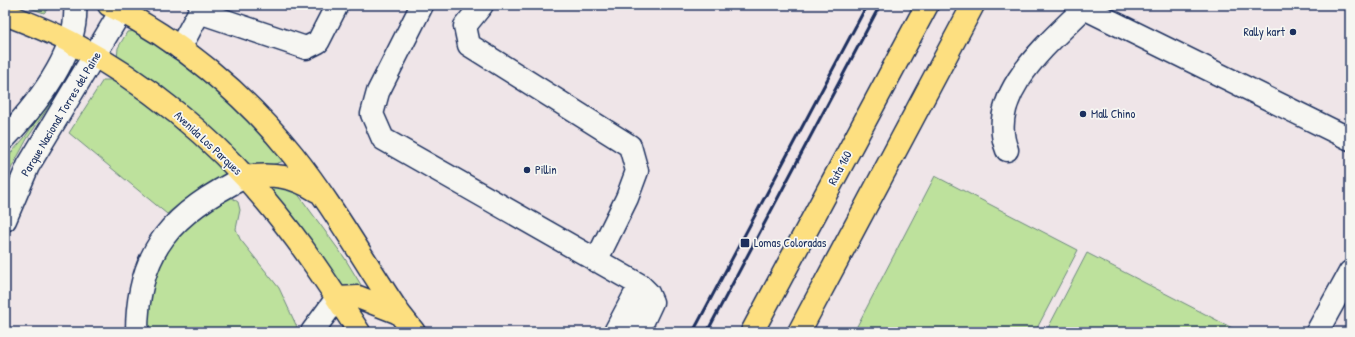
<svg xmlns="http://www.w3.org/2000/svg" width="1355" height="337" font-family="'Patrick Hand',sans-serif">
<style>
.green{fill:#bde19c;stroke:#6c887d}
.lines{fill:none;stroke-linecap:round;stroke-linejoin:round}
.minor-casing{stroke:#1b2f5e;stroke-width:25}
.major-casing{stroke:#1b2f5e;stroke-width:25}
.highway-casing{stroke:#1b2f5e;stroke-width:25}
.minor{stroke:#f6f6f2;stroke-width:22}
.major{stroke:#fddf80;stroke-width:22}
.highway{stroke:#fddf80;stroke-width:22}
.rail{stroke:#1b2f5e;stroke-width:3}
.poi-dot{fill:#1b2f5e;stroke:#f6f6f2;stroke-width:1.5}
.labels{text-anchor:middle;stroke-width:3.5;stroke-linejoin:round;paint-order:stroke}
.poi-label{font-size:12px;fill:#1b2f5e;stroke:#f6f6f2;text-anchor:start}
.street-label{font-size:12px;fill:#1b2f5e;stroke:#f6f6f2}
</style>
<rect width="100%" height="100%" fill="#efe5e8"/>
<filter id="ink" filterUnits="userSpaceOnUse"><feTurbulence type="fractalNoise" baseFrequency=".025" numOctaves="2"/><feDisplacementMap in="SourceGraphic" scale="8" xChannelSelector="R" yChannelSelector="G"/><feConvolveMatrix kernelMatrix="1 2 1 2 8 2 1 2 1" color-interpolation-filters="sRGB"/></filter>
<g filter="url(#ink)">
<path class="green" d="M 22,5 L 51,5 L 44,13 Z
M 137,31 C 175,56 211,83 244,114 C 259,128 271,146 284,161 L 260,169 L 254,167 L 117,59 L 118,48 L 127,32 Z
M 68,74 L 69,76 L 27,139 L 5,180 L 5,160 L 25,137 Z
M 103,80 L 112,80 L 133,93 L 199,146 L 229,174 C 206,185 186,197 167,214 L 69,133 Z
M 935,176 L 1078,250 L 1035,332 L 854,332 Z
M 269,186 L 292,186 L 344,257 L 366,293 L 346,291 Z
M 228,195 L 238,202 L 240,210 L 236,229 L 240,239 L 279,288 L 297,327 L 294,332 L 147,332 L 146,319 L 154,271 L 182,224 Z
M 1087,253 L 1238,331 L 1237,332 L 1046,332 Z"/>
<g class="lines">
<defs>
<path id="minor" d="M 422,5 L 378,92 L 372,114 L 383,139 L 640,285 L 648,293 L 652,302 L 638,332
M 482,5 L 465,26 L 469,45 L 630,146 L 637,171 L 627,198 L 596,261
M 199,12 L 306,48 L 318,42 L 337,5
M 180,48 L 203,5
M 5,138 C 36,105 79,52 75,5
M 1007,150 C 985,95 1049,43 1084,8 L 1350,139
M 5,220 L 28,166 L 121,11
M 137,332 C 137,249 174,212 245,177
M 312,332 L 337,298
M 615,332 L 640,285
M 1317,332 L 1350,272"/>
<path id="major" d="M 109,5 C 180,40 244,94 293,155 C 332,204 364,261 399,313 L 414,332
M 5,14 C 28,23 50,31 72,43 C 145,82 213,137 266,201 C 301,242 330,287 359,332
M 245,177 C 272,173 294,176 317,191
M 337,298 L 358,297 L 399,313"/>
<path id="highway" d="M 752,332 L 927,5
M 799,332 L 973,5"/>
</defs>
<use href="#minor" class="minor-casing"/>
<use href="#major" class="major-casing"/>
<use href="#highway" class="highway-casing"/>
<use href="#minor" class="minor"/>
<use href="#major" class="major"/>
<use href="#highway" class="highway"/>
<path class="rail" d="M 693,332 L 867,5
M 707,332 L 880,5"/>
</g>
</g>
<g class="poi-dot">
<circle cx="1293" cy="32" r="4"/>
<circle cx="1083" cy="114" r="4"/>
<circle cx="527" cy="170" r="4"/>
<rect x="740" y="238" width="10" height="10" rx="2"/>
</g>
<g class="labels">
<g class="poi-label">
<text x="1285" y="36" text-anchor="end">Rally kart</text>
<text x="1091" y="118">Mall Chino</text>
<text x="535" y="174">Pillin</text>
<text x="754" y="247">Lomas Coloradas</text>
</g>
<g class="street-label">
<text transform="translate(61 114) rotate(-59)" y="4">Parque Nacional Torres del Paine</text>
<text transform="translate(208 143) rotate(43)" y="4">Avenida Los Parques</text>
<text transform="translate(840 168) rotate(-62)" y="4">Ruta 160</text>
</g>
</g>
<rect width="1355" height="337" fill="none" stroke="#f6f6f2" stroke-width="20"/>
<rect x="10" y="10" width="1335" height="317" fill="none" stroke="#1b2f5e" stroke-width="1.5" filter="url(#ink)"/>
</svg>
